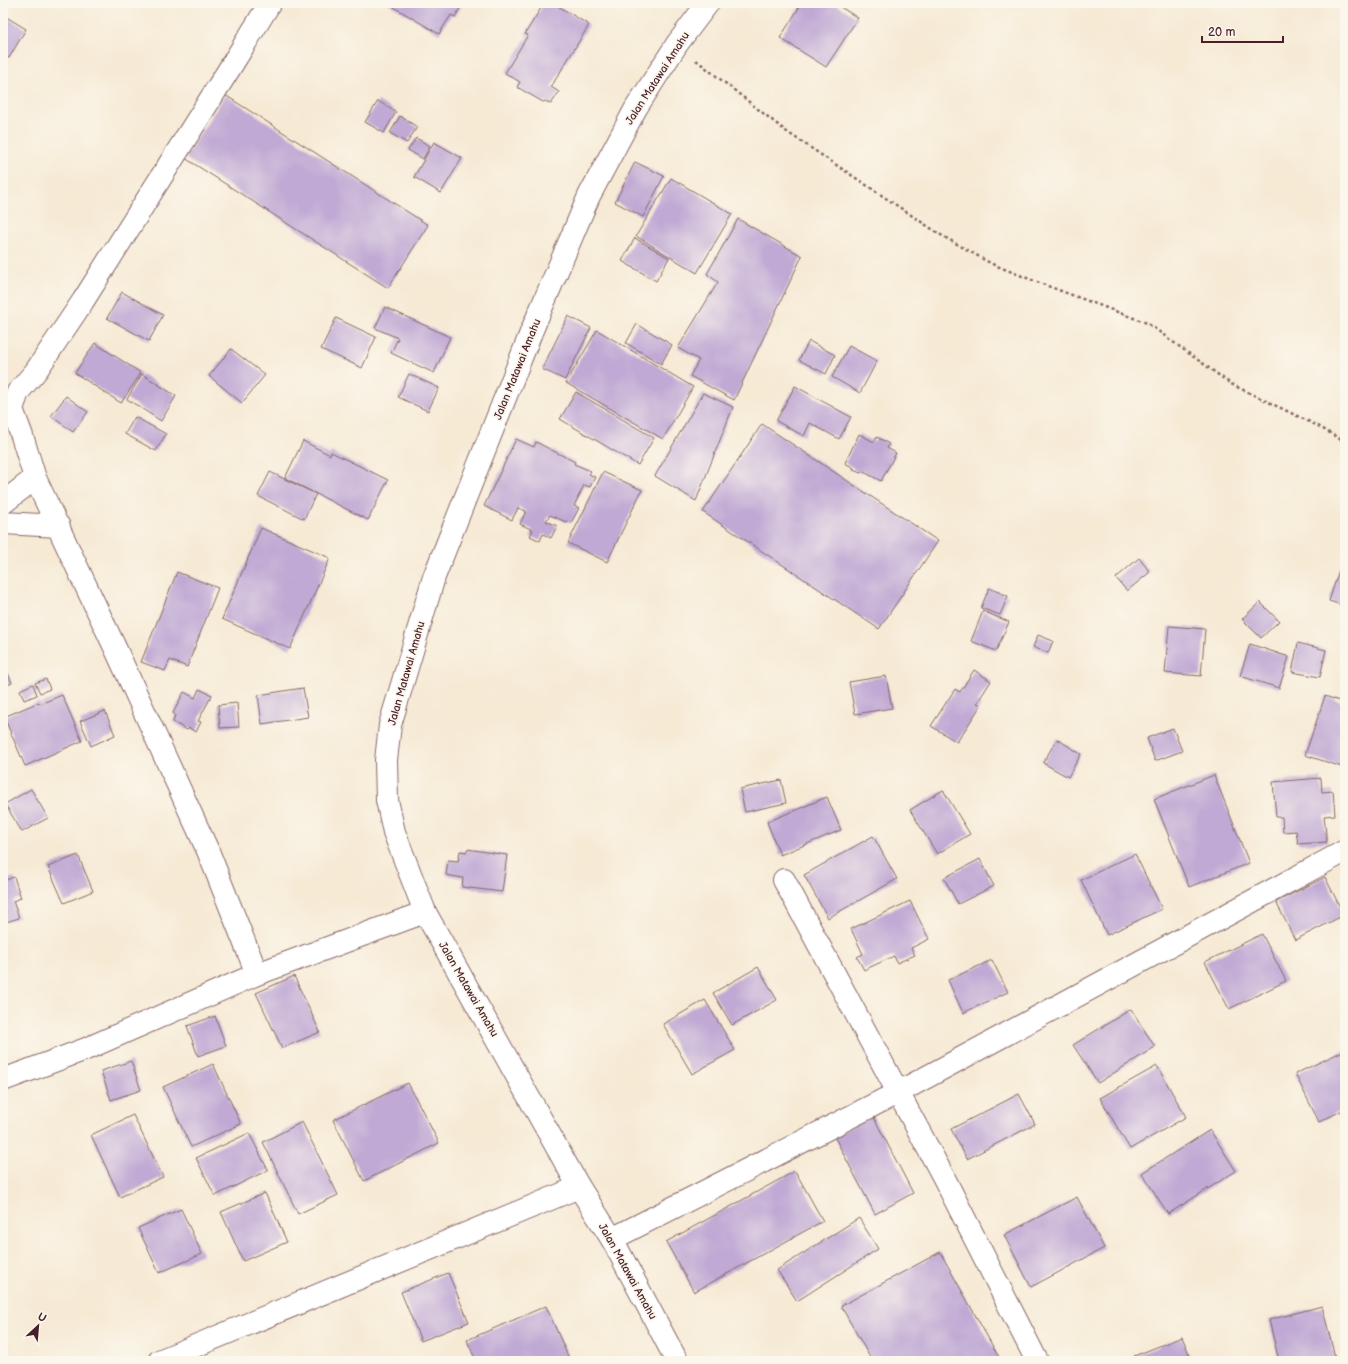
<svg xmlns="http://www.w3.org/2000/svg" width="1348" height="1364" font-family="'Balsamiq Sans',sans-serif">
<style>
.building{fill:#c0a9d4}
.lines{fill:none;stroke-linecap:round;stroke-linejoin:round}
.minor-casing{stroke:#866666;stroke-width:24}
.trunk-casing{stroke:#866666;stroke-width:24}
.path{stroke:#866666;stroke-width:2.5;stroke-dasharray:3 3;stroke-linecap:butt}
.minor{stroke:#fff;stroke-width:22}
.trunk{stroke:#fff;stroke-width:22}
.labels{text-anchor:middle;stroke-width:3.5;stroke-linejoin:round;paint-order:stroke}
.street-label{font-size:11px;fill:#4a1f2b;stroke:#fbf7ec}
</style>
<rect width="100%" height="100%" fill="#fbf7ec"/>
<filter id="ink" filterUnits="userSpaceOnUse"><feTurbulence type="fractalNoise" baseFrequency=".025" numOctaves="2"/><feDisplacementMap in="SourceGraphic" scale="8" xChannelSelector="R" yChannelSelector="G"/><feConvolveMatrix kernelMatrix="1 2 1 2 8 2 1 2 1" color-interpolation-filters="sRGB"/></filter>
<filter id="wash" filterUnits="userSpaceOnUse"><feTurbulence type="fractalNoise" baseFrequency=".012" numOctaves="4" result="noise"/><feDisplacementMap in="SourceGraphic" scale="16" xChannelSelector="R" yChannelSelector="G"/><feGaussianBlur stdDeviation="0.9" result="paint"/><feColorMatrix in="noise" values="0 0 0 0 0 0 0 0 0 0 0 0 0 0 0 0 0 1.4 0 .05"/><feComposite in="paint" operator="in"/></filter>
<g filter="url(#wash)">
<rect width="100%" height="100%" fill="#f6ead5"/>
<g id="blocks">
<path class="building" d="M 387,3 L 463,3 L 455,17 L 451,15 L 439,34 Z
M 544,3 L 553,3 L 589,25 L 551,87 L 559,92 L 551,104 L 545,101 L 543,102 L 517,87 L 520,82 L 505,73 L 528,35 L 525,34 Z
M 802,3 L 834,3 L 858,18 L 826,67 L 780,38 Z
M 3,15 L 26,29 L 9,58 L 3,55 Z
M 225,95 L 428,225 L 388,288 L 185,158 Z
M 378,101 L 396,112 L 384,133 L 365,122 Z
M 400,116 L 417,127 L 407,143 L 390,133 Z
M 416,138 L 430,146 L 423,159 L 408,150 Z
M 434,142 L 462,158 L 441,193 L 414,177 Z
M 635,162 L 664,176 L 643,217 L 615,202 Z
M 671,178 L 732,214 L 697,273 L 636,236 Z
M 738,219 L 802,256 L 734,400 L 690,376 L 699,360 L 678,348 L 718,282 L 707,274 Z
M 635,238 L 669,258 L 656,281 L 622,261 Z
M 122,292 L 163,315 L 149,341 L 107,318 Z
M 385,307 L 450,337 L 434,373 L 391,353 L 398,338 L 375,328 Z
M 568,316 L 591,328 L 565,380 L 542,369 Z
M 336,318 L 376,337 L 362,368 L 321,349 Z
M 637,324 L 672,345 L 661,364 L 626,343 Z
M 597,330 L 693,387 L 663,439 L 566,383 Z
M 809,341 L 835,355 L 826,374 L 799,360 Z
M 95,343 L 141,373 L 121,403 L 75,373 Z
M 849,346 L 877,361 L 860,393 L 832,377 Z
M 231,349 L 265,375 L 242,403 L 209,376 Z
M 142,374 L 176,396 L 161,421 L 127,399 Z
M 409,374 L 439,388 L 428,411 L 398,397 Z
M 795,386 L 851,417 L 839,439 L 810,423 L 804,436 L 776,421 Z
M 576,392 L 654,438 L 638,465 L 560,419 Z
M 703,393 L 733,407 L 696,501 L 655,476 Z
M 66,396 L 88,412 L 73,432 L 51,416 Z
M 135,417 L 166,434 L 156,451 L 125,434 Z
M 762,424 L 938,541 L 879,629 L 703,512 Z
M 859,434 L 874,442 L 877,437 L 889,444 L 887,448 L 896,453 L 881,481 L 862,471 L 861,473 L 853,470 L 854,468 L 845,463 Z
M 516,439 L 534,447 L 536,442 L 575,462 L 574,464 L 591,471 L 589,474 L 595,477 L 590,487 L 584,485 L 574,506 L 579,508 L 571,523 L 566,521 L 566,522 L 550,515 L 546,521 L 557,526 L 551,538 L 543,534 L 540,541 L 530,536 L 533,530 L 520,524 L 526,511 L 518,508 L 512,520 L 484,506 Z
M 303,441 L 330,455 L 331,452 L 388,480 L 368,520 L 285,478 Z
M 270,472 L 316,494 L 304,519 L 258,496 Z
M 603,472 L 642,490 L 607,562 L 568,543 Z
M 261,528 L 330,558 L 290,649 L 222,619 Z
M 1139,558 L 1150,572 L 1127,591 L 1116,578 Z
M 1339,570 L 1345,572 L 1345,606 L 1329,601 Z
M 177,572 L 218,588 L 187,667 L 170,660 L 165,671 L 141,662 Z
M 989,588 L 1008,596 L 1000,615 L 981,608 Z
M 1260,602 L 1279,621 L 1261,638 L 1242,619 Z
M 983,611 L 1009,622 L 996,651 L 971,641 Z
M 1169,626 L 1205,629 L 1201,676 L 1165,673 Z
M 1038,635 L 1053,641 L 1048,653 L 1033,647 Z
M 1298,643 L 1326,650 L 1320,677 L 1292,672 Z
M 1250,644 L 1289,657 L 1279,688 L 1240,676 Z
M 3,662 L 12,683 L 3,687 Z
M 974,670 L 991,681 L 977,703 L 981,705 L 957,742 L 931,726 L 955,689 L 960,692 Z
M 886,676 L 892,708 L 855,714 L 849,682 Z
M 46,679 L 50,689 L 40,693 L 35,683 Z
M 33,684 L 37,695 L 24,700 L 20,690 Z
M 303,688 L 308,717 L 262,724 L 258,695 Z
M 199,689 L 212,695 L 198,721 L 201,722 L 196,732 L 189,728 L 187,730 L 173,722 L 175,715 L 173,713 L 184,692 L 195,698 Z
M 62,695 L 82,741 L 25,766 L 4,717 L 39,702 L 40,704 Z
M 1325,696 L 1345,703 L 1345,768 L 1305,755 Z
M 237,703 L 239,727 L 220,728 L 218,705 Z
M 105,711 L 115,735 L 91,746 L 80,721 Z
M 1173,728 L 1182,751 L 1155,761 L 1147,738 Z
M 1057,739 L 1081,754 L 1068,777 L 1043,763 Z
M 1214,775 L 1249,863 L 1189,887 L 1154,799 Z
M 1321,778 L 1322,792 L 1333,791 L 1335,815 L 1324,816 L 1327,842 L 1298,844 L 1296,831 L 1283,832 L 1282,817 L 1276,817 L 1273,782 Z
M 781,780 L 786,803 L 745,812 L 740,789 Z
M 31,789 L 48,818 L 22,832 L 5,804 Z
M 943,790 L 970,834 L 937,854 L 910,810 Z
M 827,797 L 841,830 L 780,855 L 767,822 Z
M 873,836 L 897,879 L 828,918 L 804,875 Z
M 467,849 L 507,855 L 502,892 L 462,887 L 463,878 L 446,875 L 448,860 L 458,861 L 460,851 L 467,852 Z
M 1135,854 L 1162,909 L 1107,935 L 1081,880 Z
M 78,855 L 93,891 L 64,903 L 48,867 Z
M 980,859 L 994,886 L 958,904 L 944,878 Z
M 14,877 L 21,898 L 13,901 L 19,918 L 6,922 L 3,915 L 3,881 Z
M 1325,877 L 1344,915 L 1295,940 L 1276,902 Z
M 910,901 L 929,939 L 911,948 L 915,955 L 897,963 L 894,956 L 864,970 L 857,957 L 863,954 L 851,929 Z
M 1262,934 L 1286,981 L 1229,1009 L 1205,962 Z
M 992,960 L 1008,992 L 963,1013 L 948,980 Z
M 758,967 L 777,1000 L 732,1025 L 713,993 Z
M 294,976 L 320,1032 L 282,1048 L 256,993 Z
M 705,1000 L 735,1050 L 692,1074 L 663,1024 Z
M 1131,1009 L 1155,1047 L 1098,1083 L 1073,1045 Z
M 215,1016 L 226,1046 L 198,1056 L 187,1026 Z
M 1345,1050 L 1345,1109 L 1319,1122 L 1295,1074 Z
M 131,1061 L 141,1090 L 111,1100 L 101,1071 Z
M 213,1064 L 241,1124 L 191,1147 L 163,1087 Z
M 1157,1066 L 1186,1117 L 1130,1149 L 1100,1098 Z
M 408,1083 L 439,1143 L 364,1181 L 333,1120 Z
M 1019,1094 L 1035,1124 L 967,1159 L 951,1129 Z
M 133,1115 L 163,1177 L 120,1197 L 91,1135 Z
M 873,1116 L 913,1193 L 875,1214 L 834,1136 Z
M 302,1122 L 338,1195 L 298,1214 L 263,1142 Z
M 1210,1130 L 1236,1171 L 1168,1214 L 1142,1173 Z
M 249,1133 L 268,1170 L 215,1196 L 196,1158 Z
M 795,1171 L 823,1221 L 694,1292 L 666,1242 Z
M 265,1193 L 287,1242 L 243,1261 L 221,1212 Z
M 1077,1197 L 1104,1248 L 1031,1287 L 1004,1235 Z
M 181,1209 L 202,1254 L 159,1273 L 138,1228 Z
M 859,1218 L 878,1249 L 797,1301 L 777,1270 Z
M 940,1252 L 1001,1361 L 872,1361 L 841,1306 Z
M 448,1273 L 469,1322 L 421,1341 L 401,1292 Z
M 546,1306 L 570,1361 L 476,1361 L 467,1340 Z
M 1322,1306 L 1336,1361 L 1279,1361 L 1269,1320 Z
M 1182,1337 L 1192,1361 L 1136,1361 L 1134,1356 Z"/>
</g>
</g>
<g filter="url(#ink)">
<use href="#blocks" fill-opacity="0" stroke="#866666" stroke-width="1"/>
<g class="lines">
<defs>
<path id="minor" d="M 3,503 L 35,478
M 3,523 L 59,526
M 784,880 L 943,1176 L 1037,1361
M 257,974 L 208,851 L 118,654 L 35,478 L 22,436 L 12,409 L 18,392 L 36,371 L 83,301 L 228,71 L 270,3
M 3,1080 L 86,1049 L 257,974 L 425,912
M 612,1239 L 899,1092 L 1345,851
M 159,1361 L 579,1187"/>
<path id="trunk" d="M 677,1361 L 612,1239 L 579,1187 L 425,912 L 394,832 L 387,800 L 386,760 L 390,725 L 434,577 L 532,330 L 589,196 L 636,108 L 677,44 L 708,3"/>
</defs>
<use href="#minor" class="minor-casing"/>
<use href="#trunk" class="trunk-casing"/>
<path class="path" d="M 696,60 L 787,132 L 941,235 L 992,264 L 1037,282 L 1147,323 L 1231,384 L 1318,426 L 1345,442"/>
<use href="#minor" class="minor"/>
<use href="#trunk" class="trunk"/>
</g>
</g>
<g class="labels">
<g class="street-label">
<text transform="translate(657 78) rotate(-57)" y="4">Jalan Matawai Amahu</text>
<text transform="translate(517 369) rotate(-68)" y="4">Jalan Matawai Amahu</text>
<text transform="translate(406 673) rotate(-74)" y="4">Jalan Matawai Amahu</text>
<text transform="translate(469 989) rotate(60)" y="4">Jalan Matawai Amahu</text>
<text transform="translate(628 1271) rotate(61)" y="4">Jalan Matawai Amahu</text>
</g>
</g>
<rect width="1348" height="1364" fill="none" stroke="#fbf7ec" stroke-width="16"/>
<g transform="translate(38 1326) rotate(26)" stroke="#fbf7ec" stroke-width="3" paint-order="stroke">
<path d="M0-3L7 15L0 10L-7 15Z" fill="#4a1f2b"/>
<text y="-6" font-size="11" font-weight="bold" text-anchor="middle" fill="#4a1f2b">U</text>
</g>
<path d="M1202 36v6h81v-6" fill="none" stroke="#4a1f2b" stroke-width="2"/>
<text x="1208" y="36" font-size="12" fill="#4a1f2b" stroke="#fbf7ec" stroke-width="3" paint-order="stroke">20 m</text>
</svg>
